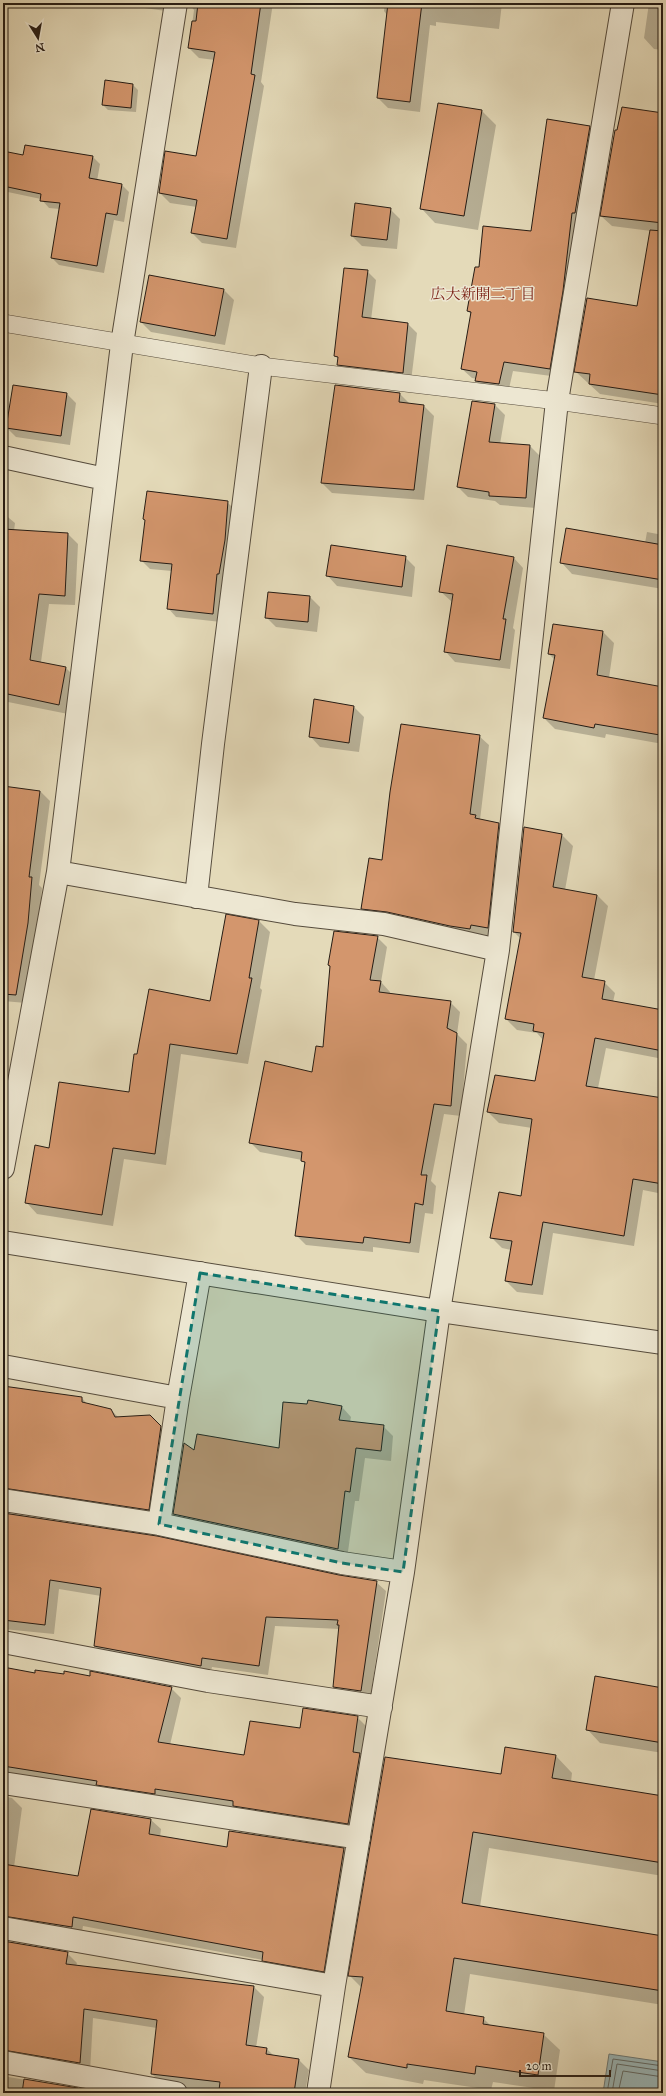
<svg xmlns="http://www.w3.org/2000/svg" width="666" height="2096" font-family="'IM FELL Great Primer','Noto Serif JP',serif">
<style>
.water{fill:#9ab8ba;stroke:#6c7a78}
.shadow{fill:#0003}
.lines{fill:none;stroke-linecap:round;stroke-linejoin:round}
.shore{stroke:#606a67;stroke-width:1}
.building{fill:#d3966d;stroke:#261c14}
.service-casing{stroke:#564c3d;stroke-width:18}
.minor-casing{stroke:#564c3d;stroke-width:24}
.tertiary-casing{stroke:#564c3d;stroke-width:24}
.service{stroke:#ede7d2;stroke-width:17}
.minor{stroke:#ede7d2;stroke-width:22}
.tertiary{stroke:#ede7d2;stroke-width:22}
.marked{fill:#0f766e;fill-opacity:0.2;stroke:#0f766e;stroke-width:3;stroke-dasharray:8 5;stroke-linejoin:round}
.labels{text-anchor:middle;stroke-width:3;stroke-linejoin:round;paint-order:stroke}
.neighbourhood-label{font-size:15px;fill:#7a1f14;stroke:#ede7d2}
</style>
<rect width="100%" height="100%" fill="#e4dab9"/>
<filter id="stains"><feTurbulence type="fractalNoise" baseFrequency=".005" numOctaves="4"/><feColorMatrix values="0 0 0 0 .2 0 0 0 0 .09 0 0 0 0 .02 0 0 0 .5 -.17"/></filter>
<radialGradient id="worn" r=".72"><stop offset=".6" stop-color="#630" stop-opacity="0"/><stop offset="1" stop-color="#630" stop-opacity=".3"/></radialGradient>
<path class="water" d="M 609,2054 L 663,2062 L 663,2093 L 603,2093 Z"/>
<path class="shadow" d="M 122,3 L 179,3 L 173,12 L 137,7 L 135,5 Z
M 189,3 L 273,3 L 261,82 L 264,86 L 236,248 L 202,243 L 192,233 L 197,207 L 170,203 L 160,193 L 196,157 L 215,60 L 199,58 L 189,48 L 194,10 Z
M 385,3 L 502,3 L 499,29 L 436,22 L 436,26 L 430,25 L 420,112 L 388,108 L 378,98 L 387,15 L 384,11 Z
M 649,3 L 663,3 L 663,50 L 654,49 L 644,38 Z
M 106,81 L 133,85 L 138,90 L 136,112 L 108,110 L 103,105 Z
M 482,111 L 496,125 L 478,230 L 435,223 L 421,208 Z
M 663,114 L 663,404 L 600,394 L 576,372 L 638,307 L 651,231 L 612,226 L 601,216 Z
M 589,127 L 599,136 L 559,377 L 513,371 L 508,393 L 485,390 L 476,381 L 477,379 L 472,378 L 462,369 L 472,315 L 468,311 L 480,268 L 532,233 Z
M 3,152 L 23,156 L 93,157 L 100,164 L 97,181 L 122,185 L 129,192 L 124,222 L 114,220 L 104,273 L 59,265 L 52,258 L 60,209 L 49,208 L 41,199 L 3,191 Z
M 390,209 L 400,219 L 397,249 L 362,246 L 352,236 Z
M 367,271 L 376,280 L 371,320 L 408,324 L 417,333 L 411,381 L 347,374 L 338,365 L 339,359 L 335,356 Z
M 224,290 L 234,300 L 225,345 L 151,332 L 141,322 Z
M 14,386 L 67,394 L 76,403 L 70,445 L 16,437 L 7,428 Z
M 400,394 L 410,404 L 424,406 L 434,416 L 424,500 L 332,493 L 322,483 Z
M 495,405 L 505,415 L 500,444 L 530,446 L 540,456 L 536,508 L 500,505 L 495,501 L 468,497 L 458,487 Z
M 227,502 L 235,510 L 221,622 L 176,617 L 168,608 L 172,571 L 150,569 L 142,561 L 146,521 L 144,519 Z
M 3,513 L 15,523 L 14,531 L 68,534 L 78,544 L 75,605 L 49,604 L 41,662 L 66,668 L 76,678 L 68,714 L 3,701 Z
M 647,532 L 663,535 L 663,589 L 572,574 L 561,562 L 645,543 Z
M 405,557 L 415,567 L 412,597 L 337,586 L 327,575 Z
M 513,557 L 523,568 L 513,628 L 515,630 L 510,669 L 455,662 L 445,651 L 452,602 L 440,591 Z
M 310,597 L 320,607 L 317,632 L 276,627 L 266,617 Z
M 602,631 L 614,643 L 609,678 L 663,688 L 663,744 L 606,734 L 605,738 L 555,729 L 544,718 L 555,660 L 549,654 Z
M 354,707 L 364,717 L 359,752 L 320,747 L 310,736 Z
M 479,736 L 489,745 L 480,820 L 499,824 L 508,833 L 497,937 L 480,934 L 480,938 L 372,918 L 362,908 L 383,862 Z
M 3,787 L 40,791 L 50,801 L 39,885 L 42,888 L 38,934 L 26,1003 L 3,1001 Z
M 525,828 L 562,835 L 573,846 L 565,890 L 597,895 L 608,906 L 594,980 L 604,982 L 615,993 L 613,1002 L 663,1011 L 663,1059 L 606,1048 L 598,1088 L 663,1099 L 663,1194 L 643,1190 L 634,1246 L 553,1233 L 543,1295 L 517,1292 L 506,1281 L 511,1250 L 502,1248 L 491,1237 L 522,1197 L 532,1128 L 499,1123 L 488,1112 L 536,1082 L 543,1040 L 537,1033 L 517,1030 L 506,1019 L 521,939 L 514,932 Z
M 259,921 L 270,932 L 260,988 L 262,990 L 248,1064 L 181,1054 L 166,1165 L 124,1159 L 113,1226 L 37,1214 L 26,1202 L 50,1149 L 130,1094 L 138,1056 L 211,1002 Z
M 377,937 L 387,947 L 381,982 L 390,992 L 390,995 L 450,1002 L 460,1012 L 457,1034 L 467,1044 L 461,1116 L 444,1114 L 431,1181 L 436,1186 L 433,1214 L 425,1213 L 419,1253 L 373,1247 L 373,1252 L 306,1245 L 296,1235 L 306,1164 L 302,1160 L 260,1152 L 250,1142 L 313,1073 L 324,1048 L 331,967 L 329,965 Z
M 3,1387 L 82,1398 L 88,1405 L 111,1410 L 119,1418 L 150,1416 L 170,1437 L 158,1519 L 3,1501 Z
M 342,1407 L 351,1417 L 350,1422 L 383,1426 L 393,1436 L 391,1461 L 365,1458 L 359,1501 L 355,1501 L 347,1559 L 184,1524 L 174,1514 L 195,1452 L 280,1450 Z
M 3,1512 L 157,1537 L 339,1576 L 376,1582 L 386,1591 L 370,1700 L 343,1696 L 334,1687 L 340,1629 L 275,1626 L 268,1675 L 212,1667 L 210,1675 L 104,1656 L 95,1646 L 101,1596 L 59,1589 L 54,1634 L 3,1629 Z
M 3,1668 L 36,1674 L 91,1677 L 171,1688 L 181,1698 L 170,1745 L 245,1756 L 301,1729 L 357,1717 L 367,1727 L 358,1833 L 3,1785 Z
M 663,1689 L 663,1753 L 600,1743 L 587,1729 Z
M 556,1756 L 572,1773 L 571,1782 L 663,1797 L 663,1876 L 489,1848 L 480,1907 L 663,1937 L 663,2005 L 470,1974 L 464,2015 L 483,2018 L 492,2027 L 543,2034 L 560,2050 L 554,2091 L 493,2082 L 491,2090 L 424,2080 L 423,2084 L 366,2073 L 349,2057 L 362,1988 L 349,1975 L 502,1775 Z
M 3,1796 L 12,1798 L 22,1808 L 14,1867 L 79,1878 L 151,1820 L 161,1829 L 160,1837 L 228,1848 L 230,1832 L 344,1849 L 354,1859 L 333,1981 L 272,1970 L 263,1960 L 83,1926 L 81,1937 L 3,1921 Z
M 3,1942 L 67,1953 L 77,1963 L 76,1966 L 254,1987 L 264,1997 L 256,2048 L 267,2049 L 274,2056 L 299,2060 L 309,2070 L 305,2093 L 189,2093 L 189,2090 L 162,2084 L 152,2074 L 157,2028 L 93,2018 L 90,2072 L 3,2064 Z
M 3,2076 L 78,2089 L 82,2093 L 3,2093 Z"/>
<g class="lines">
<path class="shore" d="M 607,2093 L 613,2059 L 663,2066
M 612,2093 L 617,2064 L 663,2071
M 618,2093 L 623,2071 L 663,2077"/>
</g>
<path class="building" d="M 198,3 L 261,3 L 251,74 L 255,75 L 227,239 L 191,233 L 197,200 L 159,193 L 165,151 L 196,156 L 215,52 L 188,48 L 192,21 L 196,21 Z
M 388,3 L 422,3 L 410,102 L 377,98 Z
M 105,80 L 133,84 L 131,108 L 102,105 Z
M 438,103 L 482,110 L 464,216 L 420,209 Z
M 622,107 L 663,113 L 663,223 L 600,216 L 615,130 L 617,130 Z
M 547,119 L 590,126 L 575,213 L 572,213 L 563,291 L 550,369 L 504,362 L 499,384 L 475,381 L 477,372 L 461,369 L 471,312 L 467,311 L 475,267 L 479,267 L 483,226 L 531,231 Z
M 25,145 L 93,156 L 89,178 L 122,184 L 117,215 L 106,213 L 97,266 L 51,258 L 60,203 L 40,201 L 41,194 L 3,186 L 3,151 L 23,155 Z
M 355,203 L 391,208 L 387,240 L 351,236 Z
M 650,230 L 663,231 L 663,395 L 589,384 L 590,374 L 574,372 L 587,298 L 637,306 Z
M 344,268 L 368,270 L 362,317 L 408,323 L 403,373 L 337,365 L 338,357 L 334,356 Z
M 149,275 L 224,289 L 215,336 L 140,322 Z
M 13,385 L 67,393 L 61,436 L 6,428 Z
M 335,385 L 400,393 L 399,402 L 424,405 L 414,490 L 321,483 Z
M 472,401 L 495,404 L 489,442 L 530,445 L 526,498 L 489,496 L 489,492 L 457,487 Z
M 147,491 L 228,501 L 225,540 L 219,574 L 217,574 L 213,614 L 167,609 L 172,564 L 140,561 L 145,520 L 143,519 Z
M 566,528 L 663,545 L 663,580 L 560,563 Z
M 3,529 L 68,533 L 65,596 L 39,594 L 30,660 L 66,667 L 59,705 L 3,693 Z
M 331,545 L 406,556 L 402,587 L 326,576 Z
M 447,545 L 514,557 L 503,619 L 506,619 L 500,660 L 444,652 L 453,594 L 439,592 Z
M 268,592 L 310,596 L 308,622 L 265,618 Z
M 553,624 L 603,631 L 597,675 L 663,687 L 663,721 L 660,735 L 595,724 L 594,728 L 543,718 L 555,655 L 548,654 Z
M 314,699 L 354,706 L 349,743 L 309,737 Z
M 401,724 L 480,735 L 470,814 L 476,815 L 475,818 L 499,823 L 488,928 L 471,925 L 470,929 L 450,926 L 387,912 L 361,909 L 369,858 L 382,860 L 390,792 Z
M 3,786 L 40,791 L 29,877 L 32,877 L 28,923 L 16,995 L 3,994 Z
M 524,827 L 562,834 L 553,887 L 597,895 L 582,977 L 605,981 L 602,999 L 663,1010 L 663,1051 L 595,1038 L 586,1086 L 663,1098 L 663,1184 L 633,1179 L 624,1236 L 543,1222 L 532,1285 L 505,1281 L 512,1241 L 490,1238 L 499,1192 L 521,1196 L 532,1119 L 487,1112 L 495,1075 L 535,1081 L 544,1033 L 533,1031 L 534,1024 L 505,1019 L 521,933 L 513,932 Z
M 226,914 L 259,920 L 249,978 L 252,978 L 237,1054 L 170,1044 L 155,1154 L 113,1148 L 102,1215 L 25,1203 L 35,1145 L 49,1148 L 59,1082 L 129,1092 L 134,1054 L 137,1054 L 149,989 L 210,1001 Z
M 334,931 L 378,936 L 370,980 L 381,981 L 379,992 L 451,1001 L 447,1028 L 457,1033 L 451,1106 L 434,1104 L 421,1175 L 427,1175 L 423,1205 L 415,1203 L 410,1243 L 364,1237 L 363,1243 L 295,1236 L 305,1162 L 301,1161 L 302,1152 L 249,1143 L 265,1061 L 312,1072 L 316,1046 L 323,1047 L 330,966 L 328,965 Z
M 3,1386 L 82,1397 L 82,1402 L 111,1409 L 115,1417 L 150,1415 L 161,1426 L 149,1510 L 3,1488 Z
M 308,1400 L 342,1406 L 339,1420 L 384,1425 L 381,1451 L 356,1448 L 350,1492 L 345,1491 L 338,1549 L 173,1514 L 184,1443 L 194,1450 L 197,1434 L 279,1448 L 283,1402 L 307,1404 Z
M 3,1513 L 157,1536 L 339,1575 L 377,1581 L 361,1691 L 333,1687 L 339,1625 L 337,1625 L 338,1620 L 266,1617 L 259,1666 L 202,1658 L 201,1666 L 94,1646 L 101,1588 L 50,1580 L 45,1625 L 3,1620 Z
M 3,1667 L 35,1673 L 35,1670 L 64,1674 L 64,1671 L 90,1676 L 90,1671 L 172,1687 L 158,1742 L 244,1755 L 250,1721 L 300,1728 L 303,1708 L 358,1716 L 353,1752 L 360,1753 L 348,1824 L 233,1806 L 233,1801 L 155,1789 L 155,1794 L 96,1785 L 97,1781 L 3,1766 Z
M 595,1676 L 663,1688 L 663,1743 L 586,1730 Z
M 505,1747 L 556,1755 L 552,1778 L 663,1796 L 663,1863 L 473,1832 L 462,1903 L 663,1936 L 663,1991 L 454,1958 L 446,2011 L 484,2017 L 483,2024 L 544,2033 L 538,2075 L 476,2066 L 475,2074 L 407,2064 L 407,2068 L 348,2057 L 363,1977 L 348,1976 L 385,1757 L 501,1774 Z
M 91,1809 L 151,1819 L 149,1834 L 227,1847 L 229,1831 L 344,1848 L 324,1972 L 262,1961 L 263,1952 L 73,1917 L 72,1927 L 3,1916 L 3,1864 L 78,1876 Z
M 3,1941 L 68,1952 L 66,1964 L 254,1986 L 246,2045 L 267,2048 L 266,2054 L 299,2059 L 294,2093 L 260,2090 L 260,2093 L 238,2093 L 219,2090 L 220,2082 L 151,2074 L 157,2020 L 84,2009 L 80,2063 L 3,2050 Z
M 24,2079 L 78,2088 L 78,2093 L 22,2093 Z"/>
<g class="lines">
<defs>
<path id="service" d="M 3,323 L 261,366 L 557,401 L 663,416"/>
<path id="minor" d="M 3,457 L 105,479
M 58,872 L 295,914 L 384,924 L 498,950
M 196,897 L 213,744 L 261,366
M 3,1168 L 58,872 L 122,344 L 176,3
M 3,1366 L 178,1398
M 3,1500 L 159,1524 L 342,1563 L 403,1572
M 159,1524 L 178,1398 L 200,1273
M 3,1642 L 208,1681 L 381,1707
M 3,1783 L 359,1838
M 3,1928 L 334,1986
M 3,2062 L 176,2093
M 318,2093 L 334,1986 L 403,1572 L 439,1311 L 498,950 L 557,401 L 623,3"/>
<path id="tertiary" d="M 3,1242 L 439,1311 L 663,1343"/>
</defs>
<use href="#service" class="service-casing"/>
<use href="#minor" class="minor-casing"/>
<use href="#tertiary" class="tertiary-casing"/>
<use href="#service" class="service"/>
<use href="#minor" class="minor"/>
<use href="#tertiary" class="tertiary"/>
</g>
<path class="marked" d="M 200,1273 L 439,1311 L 403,1572 L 342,1563 L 159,1524 Z"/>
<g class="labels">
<g class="neighbourhood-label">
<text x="483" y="299">広大新開二丁目</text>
</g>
</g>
<rect width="666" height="2096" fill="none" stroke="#e4dab9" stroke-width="16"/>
<rect x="4" y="4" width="658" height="2088" fill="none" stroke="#261c14" stroke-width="2"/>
<rect x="8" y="8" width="650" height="2080" fill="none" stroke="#261c14"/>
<g transform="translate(38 38) rotate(169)" stroke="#ede7d2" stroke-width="3" paint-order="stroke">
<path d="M0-3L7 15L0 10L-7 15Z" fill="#261c14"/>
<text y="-6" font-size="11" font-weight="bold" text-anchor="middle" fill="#261c14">N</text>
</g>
<path d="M520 2070v6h90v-6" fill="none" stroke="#261c14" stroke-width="2"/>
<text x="526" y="2070" font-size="12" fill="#261c14" stroke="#ede7d2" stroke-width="3" paint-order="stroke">20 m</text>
<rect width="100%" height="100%" filter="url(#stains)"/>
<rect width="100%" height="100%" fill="url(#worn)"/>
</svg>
